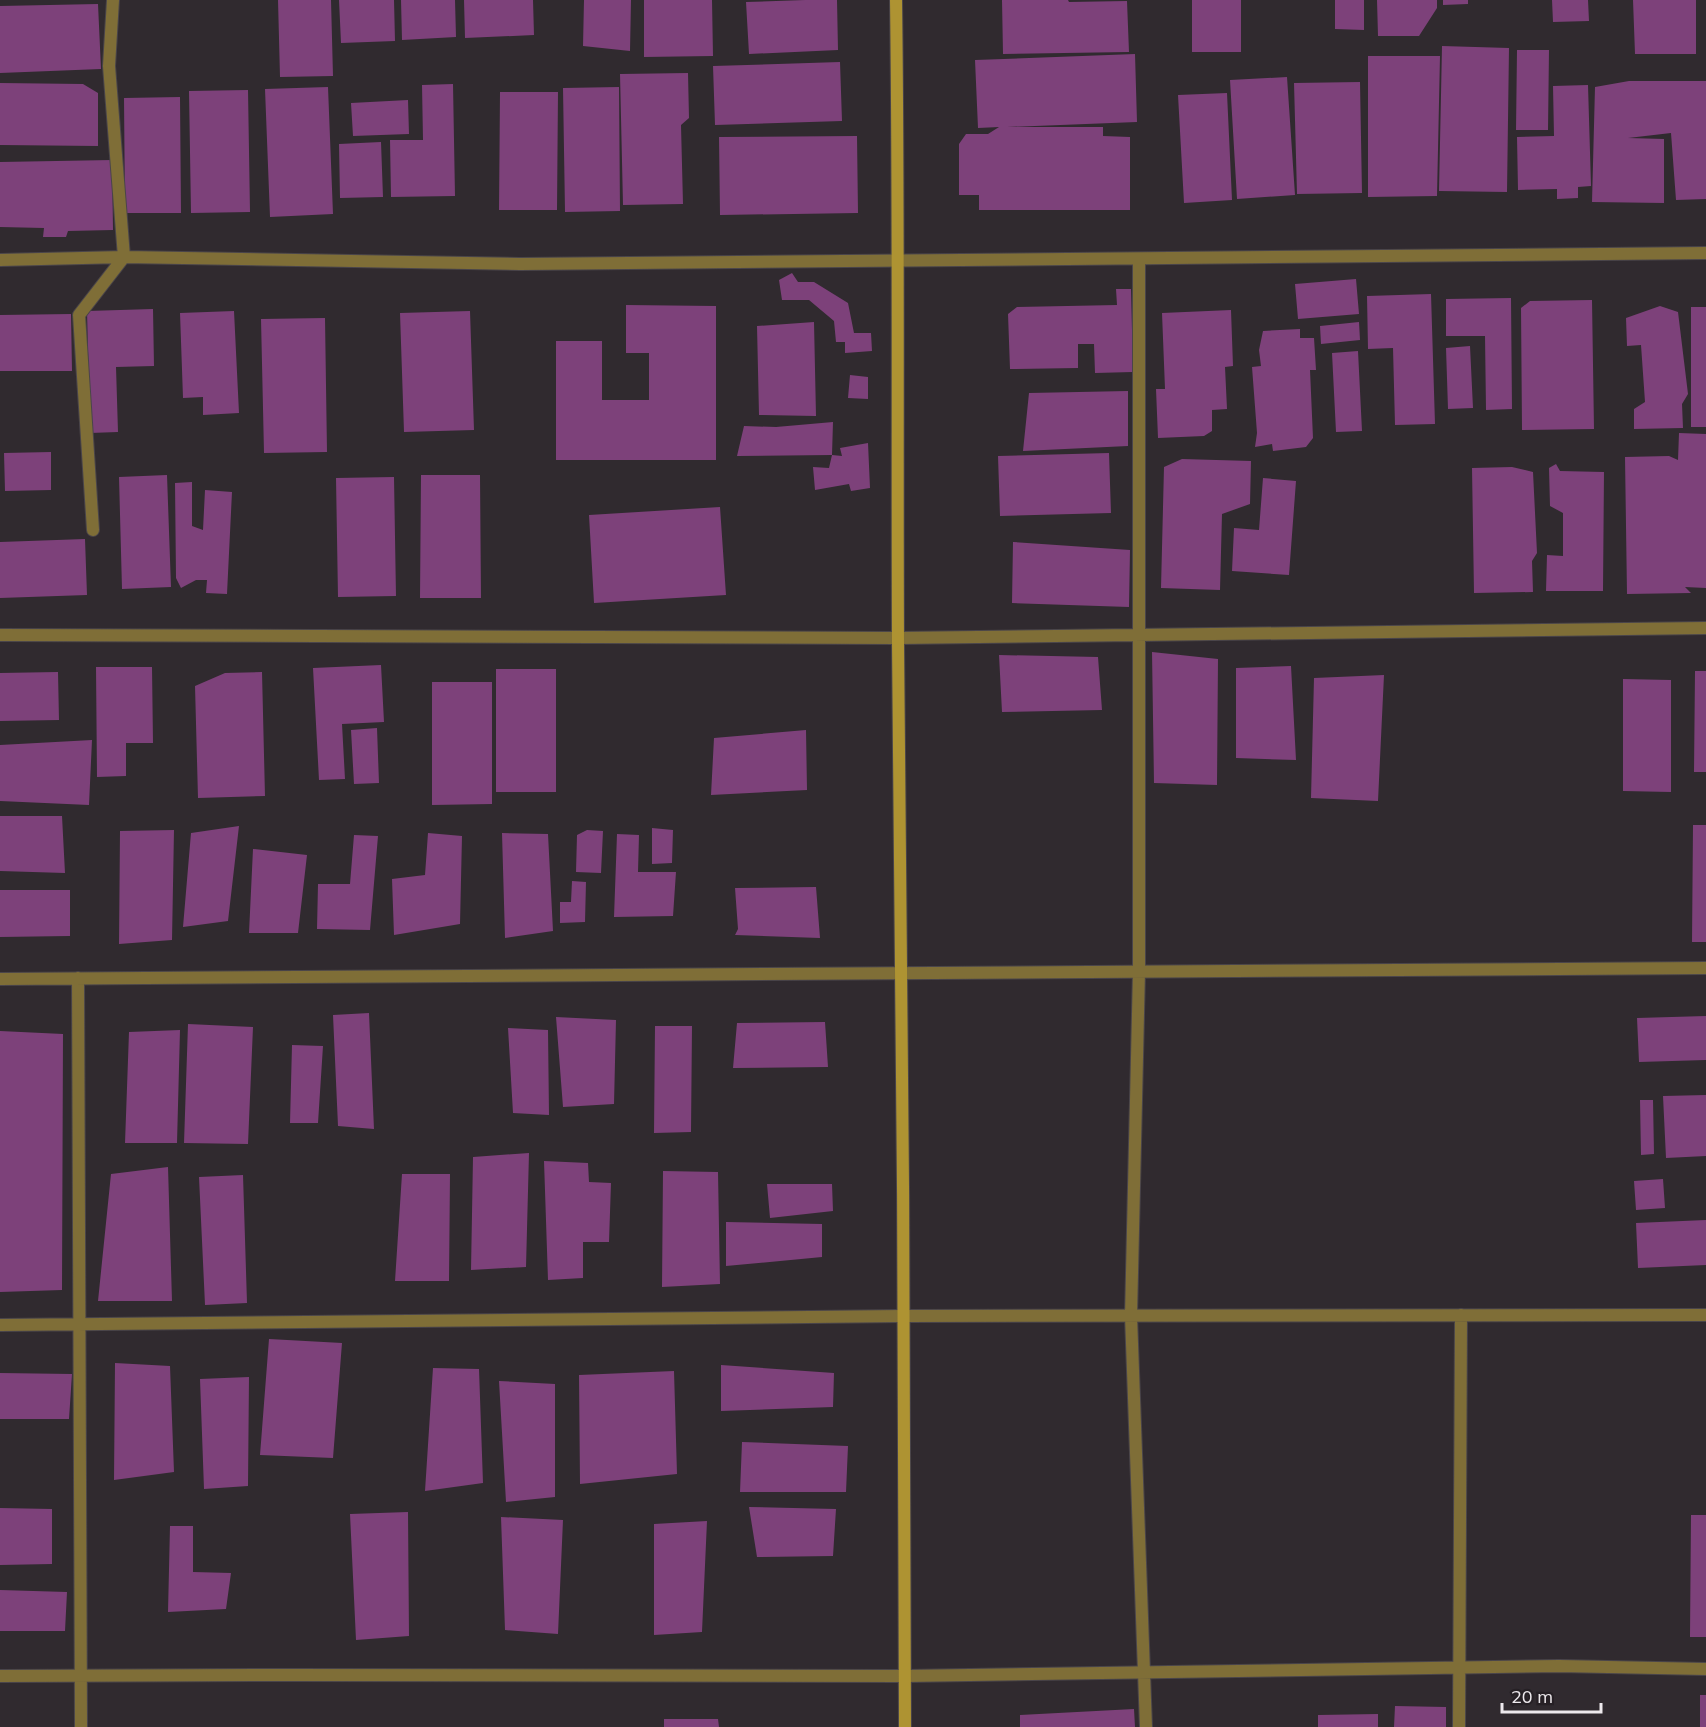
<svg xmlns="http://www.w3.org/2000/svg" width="1706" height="1727" font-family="Mulish,sans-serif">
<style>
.building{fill:#7d417a}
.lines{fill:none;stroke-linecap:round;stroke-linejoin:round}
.street-casing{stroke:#4a454a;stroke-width:14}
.secondary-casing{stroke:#4a454a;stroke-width:14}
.street{stroke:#7f6e37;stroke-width:12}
.secondary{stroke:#ae9332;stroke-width:12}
</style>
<rect width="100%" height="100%" fill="#302a2f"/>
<path class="building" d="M 278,0 L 331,0 L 333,76 L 280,77 Z
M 339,0 L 394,0 L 395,41 L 341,43 Z
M 401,0 L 455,0 L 456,37 L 402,40 Z
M 464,0 L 533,0 L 534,35 L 465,38 Z
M 584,0 L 631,0 L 630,51 L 583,46 Z
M 644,0 L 712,0 L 713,56 L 644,57 Z
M 805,0 L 837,0 L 838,50 L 749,54 L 746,2 Z
M 1002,0 L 1068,0 L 1069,2 L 1127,1 L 1129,52 L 1003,54 Z
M 1192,0 L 1241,0 L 1241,52 L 1192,52 Z
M 1335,0 L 1364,0 L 1364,30 L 1335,29 Z
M 1377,0 L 1437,0 L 1437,8 L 1419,36 L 1378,36 Z
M 1443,0 L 1468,0 L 1468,4 L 1443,5 Z
M 1552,0 L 1588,0 L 1589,21 L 1553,22 Z
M 1633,0 L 1696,0 L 1696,54 L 1635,54 Z
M 98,4 L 101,69 L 0,73 L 0,6 Z
M 1442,46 L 1509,48 L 1507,192 L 1439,191 Z
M 1517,50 L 1549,50 L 1548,130 L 1516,130 Z
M 1135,54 L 1137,122 L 1007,127 L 1103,127 L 1103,136 L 1130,137 L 1130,210 L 979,210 L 979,195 L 959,195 L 959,144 L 966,134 L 988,134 L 999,127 L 978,128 L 975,60 Z
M 1368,56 L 1440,56 L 1437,196 L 1368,197 Z
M 840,62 L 842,121 L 715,125 L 713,66 Z
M 688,73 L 689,118 L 681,125 L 683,204 L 623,205 L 620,74 Z
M 1287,77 L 1295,195 L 1237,199 L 1230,80 Z
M 1629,81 L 1706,81 L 1706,199 L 1676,200 L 1671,133 L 1628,138 L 1664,139 L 1664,203 L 1592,202 L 1595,87 Z
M 1360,82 L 1362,193 L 1297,194 L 1294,83 Z
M 0,83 L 83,84 L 98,93 L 98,146 L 0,145 Z
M 453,84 L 455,196 L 391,197 L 390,140 L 423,140 L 422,85 Z
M 1588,85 L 1591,186 L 1578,187 L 1578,198 L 1557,199 L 1557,189 L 1518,190 L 1517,137 L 1554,136 L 1553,86 Z
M 328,87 L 333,214 L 270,217 L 265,89 Z
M 619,87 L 620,211 L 565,212 L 563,88 Z
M 248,90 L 250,212 L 191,213 L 189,91 Z
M 500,92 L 558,92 L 557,210 L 499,210 Z
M 1227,93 L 1232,200 L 1184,203 L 1178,95 Z
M 180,97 L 181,213 L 125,213 L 124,98 Z
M 408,100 L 409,134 L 353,136 L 351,103 Z
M 857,136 L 858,213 L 720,215 L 719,137 Z
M 381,142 L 383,197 L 340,198 L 339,144 Z
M 112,160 L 113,230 L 68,231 L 66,237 L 43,237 L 44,228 L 0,227 L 0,162 Z
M 792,273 L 798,282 L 814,282 L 848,303 L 854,333 L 871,333 L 872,351 L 845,353 L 845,342 L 836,342 L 834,321 L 809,300 L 782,300 L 779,280 Z
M 1356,279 L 1359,314 L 1298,319 L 1295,284 Z
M 1116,289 L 1131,289 L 1133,372 L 1095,373 L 1094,344 L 1078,344 L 1078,368 L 1010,369 L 1008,314 L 1017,307 L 1117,305 Z
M 1431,294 L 1435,424 L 1395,425 L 1393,348 L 1368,349 L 1367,296 Z
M 1511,298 L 1512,409 L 1486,410 L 1485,336 L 1446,336 L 1446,299 Z
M 1592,300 L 1594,429 L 1522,430 L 1521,308 L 1530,301 Z
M 626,305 L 716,306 L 716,460 L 556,460 L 556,341 L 602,341 L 602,400 L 649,400 L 649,353 L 626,353 Z
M 1660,306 L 1678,312 L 1688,394 L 1682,404 L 1683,428 L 1634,429 L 1634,409 L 1645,402 L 1641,345 L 1627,346 L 1626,318 Z
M 1691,307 L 1706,307 L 1706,427 L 1691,427 Z
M 153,309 L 154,366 L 116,367 L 118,432 L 90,433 L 87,311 Z
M 1231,310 L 1233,366 L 1225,367 L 1227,409 L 1212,410 L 1212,431 L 1204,436 L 1158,438 L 1156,389 L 1165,389 L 1162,313 Z
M 234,311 L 239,413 L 203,415 L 203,397 L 183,398 L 180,313 Z
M 470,311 L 474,430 L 404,432 L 400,313 Z
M 71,314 L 72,371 L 0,371 L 0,315 Z
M 325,318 L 327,452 L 264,453 L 261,319 Z
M 814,322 L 816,416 L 759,415 L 757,326 Z
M 1359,322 L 1360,340 L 1321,344 L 1320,326 Z
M 1300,329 L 1300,338 L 1314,338 L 1316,370 L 1310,370 L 1313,438 L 1306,447 L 1273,451 L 1272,444 L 1255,447 L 1257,433 L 1252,367 L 1261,366 L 1259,350 L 1263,331 Z
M 1470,346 L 1473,408 L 1448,409 L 1446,348 Z
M 1358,351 L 1362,431 L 1336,432 L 1332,353 Z
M 850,375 L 868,377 L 868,399 L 848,398 Z
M 1128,391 L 1128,446 L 1023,451 L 1029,393 Z
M 833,422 L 832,455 L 737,456 L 744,426 L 776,427 Z
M 1679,433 L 1706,434 L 1706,588 L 1685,587 L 1691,593 L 1627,594 L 1625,457 L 1669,456 L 1678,460 Z
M 868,443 L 870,488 L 851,491 L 849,484 L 815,490 L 813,467 L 829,468 L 832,455 L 842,456 L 840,448 Z
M 51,452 L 51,490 L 5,491 L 4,453 Z
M 1109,453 L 1111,513 L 1000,516 L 998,456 Z
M 1182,459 L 1251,461 L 1250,504 L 1222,514 L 1220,590 L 1161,588 L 1164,467 Z
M 1556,464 L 1560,471 L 1604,472 L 1603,591 L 1546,591 L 1547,555 L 1563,556 L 1563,513 L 1550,506 L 1549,468 Z
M 1512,467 L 1533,472 L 1537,553 L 1532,561 L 1533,592 L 1474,593 L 1472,468 Z
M 167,475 L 171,587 L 122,589 L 119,477 Z
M 421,475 L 480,475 L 481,598 L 420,598 Z
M 394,477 L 396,596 L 338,597 L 336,478 Z
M 1263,478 L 1296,481 L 1289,575 L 1232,571 L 1234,528 L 1259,530 Z
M 192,482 L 192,526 L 203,530 L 205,490 L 232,492 L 227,594 L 206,593 L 207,580 L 196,580 L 181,588 L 176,578 L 175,483 Z
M 720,507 L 726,595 L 594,603 L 589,515 Z
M 85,539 L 87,595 L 0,598 L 0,542 Z
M 1013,542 L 1130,550 L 1129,607 L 1012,603 Z
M 1152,652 L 1218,659 L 1217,785 L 1154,783 Z
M 999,655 L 1098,657 L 1102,710 L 1002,712 Z
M 381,665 L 384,722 L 342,724 L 345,779 L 319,780 L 313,668 Z
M 1291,666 L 1296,760 L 1236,758 L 1236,668 Z
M 96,667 L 152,667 L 153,743 L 126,743 L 126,776 L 97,777 Z
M 496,669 L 556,669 L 556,792 L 496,792 Z
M 1695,671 L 1706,671 L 1706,772 L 1694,772 Z
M 58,672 L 59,720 L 0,721 L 0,673 Z
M 262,672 L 265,796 L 198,798 L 195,686 L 225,673 Z
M 1384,675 L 1378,801 L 1311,798 L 1314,678 Z
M 1623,679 L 1671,680 L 1671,792 L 1623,791 Z
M 432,682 L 492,682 L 492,804 L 432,805 Z
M 377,728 L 379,783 L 354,784 L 351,730 Z
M 806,730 L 807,790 L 711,795 L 714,738 Z
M 92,740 L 89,805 L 0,801 L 0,745 Z
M 0,816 L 62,816 L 65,873 L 0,871 Z
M 1693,825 L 1706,825 L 1706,942 L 1692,942 Z
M 239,826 L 228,921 L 183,927 L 191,833 Z
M 652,828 L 673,830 L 672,863 L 652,864 Z
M 174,830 L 172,940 L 119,944 L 120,831 Z
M 587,830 L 603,831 L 601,873 L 576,872 L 577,835 Z
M 428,833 L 462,836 L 460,924 L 394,935 L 392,879 L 425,875 Z
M 502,833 L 548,834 L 553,931 L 505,938 Z
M 617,834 L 639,835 L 638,872 L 676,872 L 673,916 L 614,917 Z
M 354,835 L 378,836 L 370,930 L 317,929 L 318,884 L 350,884 Z
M 253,849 L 307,855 L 298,933 L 249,933 Z
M 572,881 L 586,882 L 585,922 L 560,923 L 560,902 L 571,902 Z
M 816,887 L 820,938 L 735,935 L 738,929 L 735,888 Z
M 0,890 L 70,890 L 70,936 L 0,937 Z
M 369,1013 L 374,1129 L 338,1126 L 333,1015 Z
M 1706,1016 L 1706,1060 L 1639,1062 L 1637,1018 Z
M 556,1017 L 616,1020 L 614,1104 L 563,1107 Z
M 825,1022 L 828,1067 L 733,1068 L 737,1023 Z
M 188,1024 L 253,1027 L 248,1144 L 184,1143 Z
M 655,1026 L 692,1026 L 691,1132 L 654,1133 Z
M 508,1028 L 548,1030 L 549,1115 L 513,1113 Z
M 180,1030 L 177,1143 L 125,1143 L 129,1032 Z
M 0,1031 L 63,1034 L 62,1290 L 0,1292 Z
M 292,1045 L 323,1046 L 318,1123 L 290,1123 Z
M 1706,1095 L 1706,1156 L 1666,1158 L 1663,1096 Z
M 1640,1100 L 1653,1100 L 1654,1154 L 1641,1155 Z
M 529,1153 L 526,1267 L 471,1270 L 473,1157 Z
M 544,1161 L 588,1163 L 589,1182 L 611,1183 L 609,1242 L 583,1242 L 583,1278 L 548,1280 Z
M 168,1167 L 172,1301 L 98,1301 L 111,1174 Z
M 663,1171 L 718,1172 L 720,1284 L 662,1287 Z
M 402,1174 L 450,1174 L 449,1281 L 395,1281 Z
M 243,1175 L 247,1303 L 205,1305 L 199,1177 Z
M 1663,1179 L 1665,1208 L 1636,1210 L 1634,1181 Z
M 767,1184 L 832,1184 L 833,1211 L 770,1218 Z
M 1706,1220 L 1706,1265 L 1638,1268 L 1636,1223 Z
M 726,1222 L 822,1224 L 822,1257 L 726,1266 Z
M 269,1339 L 342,1343 L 333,1458 L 260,1455 Z
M 115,1363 L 170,1366 L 174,1472 L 114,1480 Z
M 721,1365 L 834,1373 L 833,1407 L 721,1411 Z
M 433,1368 L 479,1369 L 483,1483 L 425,1491 Z
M 674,1371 L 677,1474 L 580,1484 L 579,1375 Z
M 0,1373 L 72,1374 L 69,1419 L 0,1419 Z
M 249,1377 L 248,1486 L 204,1489 L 200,1379 Z
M 499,1381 L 555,1384 L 555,1497 L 506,1502 Z
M 742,1442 L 848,1446 L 846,1492 L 740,1492 Z
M 749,1507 L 836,1509 L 833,1556 L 757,1557 Z
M 0,1508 L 52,1509 L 52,1564 L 0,1565 Z
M 408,1512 L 409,1636 L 356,1640 L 350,1514 Z
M 1691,1515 L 1706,1515 L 1706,1637 L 1690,1637 Z
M 501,1517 L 563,1520 L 558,1634 L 505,1630 Z
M 707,1521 L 702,1632 L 654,1635 L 654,1524 Z
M 170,1526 L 193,1526 L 193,1572 L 231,1573 L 226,1609 L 168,1612 Z
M 0,1590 L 67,1592 L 65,1631 L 0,1631 Z
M 1700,1695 L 1706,1695 L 1706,1727 L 1700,1727 Z
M 1395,1706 L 1446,1707 L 1446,1727 L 1394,1727 Z
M 1134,1709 L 1135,1727 L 1020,1727 L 1020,1715 Z
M 1378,1714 L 1378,1727 L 1318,1727 L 1318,1715 Z
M 664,1719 L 718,1719 L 719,1727 L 664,1727 Z"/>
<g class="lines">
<defs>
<path id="street" d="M 1139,259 L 1139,971 L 1131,1316 L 1146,1727
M 0,260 L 124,257 L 520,264 L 1706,253
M 93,530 L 79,315 L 124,257 L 109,66 L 113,0
M 0,635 L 898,638 L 1706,628
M 78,978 L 81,1727
M 0,979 L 1706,968
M 0,1325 L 903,1316 L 1706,1315
M 0,1676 L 281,1675 L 905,1676 L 1559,1666 L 1706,1669
M 1459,1727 L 1461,1315"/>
<path id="secondary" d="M 896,0 C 899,214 897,428 898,642 C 901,1004 906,1365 905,1727"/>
</defs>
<use href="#street" class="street-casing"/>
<use href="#secondary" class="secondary-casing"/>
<use href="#street" class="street"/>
<use href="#secondary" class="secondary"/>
</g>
<path d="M1502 1703v9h99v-9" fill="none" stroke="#ede9ed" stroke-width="3"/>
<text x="1511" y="1703" font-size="18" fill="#ede9ed" stroke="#262025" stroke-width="4.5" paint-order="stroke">20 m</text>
</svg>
